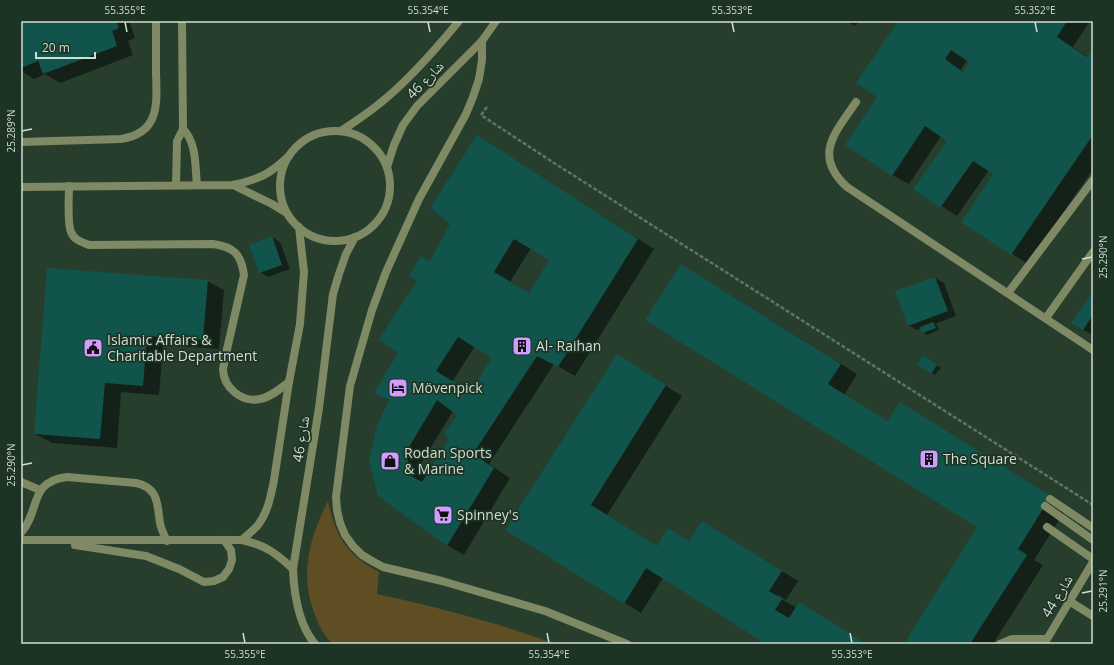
<svg xmlns="http://www.w3.org/2000/svg" width="1114" height="665" font-family="'Open Sans','Noto Naskh Arabic',sans-serif">
<style>
.green{fill:#5f4e23}
.shadow{fill:#0007;fill-rule:evenodd}
.building{fill:#11544b;fill-rule:evenodd}
.lines{fill:none;stroke-linecap:round;stroke-linejoin:round}
.path{stroke:#607465;stroke-width:2.5;stroke-dasharray:4 2;stroke-linecap:butt}
.service{stroke:#7f8963;stroke-width:8}
.minor{stroke:#7f8963;stroke-width:8}
.tertiary{stroke:#7f8963;stroke-width:8}
.ticks{fill:none;stroke:#d0ddd2;stroke-width:1.5}
.labels{text-anchor:middle;stroke-width:3.5;stroke-linejoin:round;paint-order:stroke}
.street-label{font-size:14px;fill:#d0ddd2;stroke:#1d3323}
.poi-label{font-size:14px;fill:#d0ddd2;stroke:#1d3323;text-anchor:start}
.neatline{fill:none;stroke:#d0ddd2;stroke-width:1.5}
.ticks-label{font-size:10px;text-anchor:middle;fill:#d0ddd2}
</style>
<rect width="100%" height="100%" fill="#273e2d"/>
<path class="green" d="M 328,501 C 336,537 346,554 379,572 L 377,594 C 438,607 497,623 556,644 L 333,644 C 324,636 319,626 315,615 C 299,574 309,539 328,501 Z"/>
<path class="shadow" d="M 21,21 L 129,21 L 135,38 L 128,41 L 133,55 L 60,83 L 45,74 L 34,79 L 21,71 Z
M 846,21 L 859,21 L 855,26 Z
M 899,21 L 1090,21 L 1073,47 L 1088,57 L 1093,50 L 1093,169 L 1028,264 L 963,222 L 995,174 L 989,170 L 957,216 L 915,189 L 948,140 L 941,136 L 909,184 L 892,175 L 879,97 ZM 967,60 L 970,62 L 964,72 L 961,70 Z
M 477,136 L 654,249 L 575,376 L 554,364 L 489,464 L 510,478 L 464,555 L 447,545 L 379,495 L 390,401 L 375,393 L 400,352 L 430,262 L 452,223 ZM 531,248 L 550,260 L 530,294 L 510,282 ZM 475,346 L 493,358 L 470,393 L 452,382 ZM 453,411 L 458,414 L 450,439 L 426,479 L 422,462 Z
M 272,237 L 280,242 L 290,269 L 268,277 L 260,272 Z
M 698,275 L 857,374 L 844,395 L 888,422 L 1067,507 L 1034,560 L 1043,565 L 993,644 L 905,644 L 979,527 Z
M 935,278 L 944,283 L 956,316 L 935,324 L 937,325 L 939,330 L 927,335 L 923,332 L 921,328 L 917,330 L 908,325 Z
M 207,281 L 224,290 L 219,349 L 163,345 L 159,395 L 121,392 L 117,448 L 52,443 L 35,434 Z
M 1093,293 L 1093,335 L 1083,330 Z
M 927,359 L 941,368 L 935,375 L 931,373 Z
M 633,365 L 682,396 L 607,515 L 657,547 L 690,542 L 719,532 L 798,581 L 786,600 L 778,595 L 777,597 L 865,644 L 758,644 L 761,639 L 663,578 L 641,613 L 507,530 Z"/>
<path class="building" d="M 21,21 L 116,21 L 119,28 L 112,31 L 117,46 L 43,74 L 38,61 L 21,68 Z
M 898,21 L 1067,21 L 1057,37 L 1087,57 L 1093,48 L 1093,135 L 1011,255 L 961,222 L 993,174 L 973,161 L 940,208 L 913,189 L 947,141 L 925,126 L 892,176 L 845,145 L 877,97 L 856,83 ZM 951,50 L 969,62 L 963,72 L 945,59 Z
M 477,135 L 638,239 L 558,367 L 537,356 L 473,454 L 494,468 L 447,546 L 378,496 L 369,461 L 377,425 L 389,400 L 374,393 L 398,353 L 379,339 L 417,281 L 409,276 L 421,256 L 430,261 L 450,224 L 430,208 ZM 514,239 L 549,260 L 529,293 L 494,272 ZM 458,337 L 492,358 L 470,392 L 436,371 ZM 437,400 L 457,415 L 444,433 L 449,439 L 422,482 L 411,476 L 406,452 Z
M 272,236 L 282,265 L 259,273 L 249,245 Z
M 681,264 L 841,364 L 828,384 L 887,421 L 900,402 L 1051,496 L 1018,549 L 1027,555 L 970,644 L 904,644 L 977,527 L 645,320 Z
M 47,268 L 208,280 L 203,340 L 147,336 L 143,386 L 105,383 L 100,439 L 34,434 Z
M 935,277 L 948,311 L 908,326 L 895,291 Z
M 1093,292 L 1093,315 L 1083,330 L 1071,323 Z
M 933,322 L 936,328 L 922,333 L 920,327 Z
M 617,354 L 666,385 L 591,505 L 657,546 L 668,528 L 689,541 L 702,521 L 782,571 L 769,591 L 782,599 L 775,610 L 789,618 L 799,602 L 866,644 L 757,644 L 760,640 L 646,568 L 624,604 L 505,530 Z
M 923,355 L 937,365 L 931,374 L 917,364 Z"/>
<g class="lines">
<path class="path" d="M 487,107 L 481,115 L 554,163 L 1093,505"/>
<path class="service" d="M 482,41 L 482,60 L 479,79 L 473,97 L 466,114 L 419,199 L 386,272 L 372,310 L 350,386 L 336,497 L 337,510 L 340,523 L 345,535 L 353,546 L 362,555 L 372,561 L 383,567 L 442,581 L 545,611 L 627,644
M 856,102 C 836,132 812,155 847,187 L 1093,350
M 21,142 L 121,139 C 160,133 157,104 156,73 C 156,56 156,38 156,21
M 69,186 C 69,197 67,223 71,232 C 74,240 82,242 89,245 L 213,244 C 234,247 241,254 244,275 L 225,358 C 225,362 223,366 223,370 C 224,388 242,403 260,399 C 271,397 281,388 289,382
M 1008,293 L 1093,180
M 1046,318 L 1093,252
M 21,482 L 40,490
M 1050,499 L 1093,528
M 1045,506 L 1093,540
M 1047,527 L 1093,559
M 21,533 C 41,510 28,482 67,477 L 136,483 C 159,488 157,504 160,523 C 161,529 164,535 167,541
M 1069,601 L 1093,616
M 1000,644 L 1012,639 L 1046,639"/>
<path class="minor" d="M 183,129 C 197,143 195,167 197,185
M 233,185 L 272,204 L 287,213
M 176,186 L 177,141 L 183,129 L 182,21
M 21,187 L 233,185 C 259,179 269,175 289,156
M 21,540 L 242,540 C 265,545 276,553 293,569
M 75,545 L 146,556 L 179,569 L 204,582 L 214,581 L 223,577 L 229,569 L 232,560 L 231,550 L 224,540
M 1044,644 L 1093,562"/>
<path class="tertiary" d="M 341,131 C 354,122 367,114 379,104 C 407,82 436,49 459,21
M280 186a55 55 0 1 1 110 0a55 55 0 1 1-110 0Z
M 387,167 L 394,145 L 403,125 L 417,106 L 482,41 L 496,21
M 242,540 C 247,535 254,530 258,525 C 268,512 271,495 274,480 L 289,382 L 300,324 L 304,272 L 299,227
M 315,644 C 298,624 294,594 293,569 L 319,408 L 333,294 L 339,274 L 346,254 L 355,237"/>
</g>
<path class="ticks" d="M 125,22 L 127,32M 428,22 L 430,32M 732,22 L 734,32M 1035,22 L 1037,32M 22,131 L 32,129M 1082,259 L 1092,257M 22,465 L 32,463M 1082,593 L 1092,591M 243,633 L 245,643M 547,633 L 549,643M 850,633 L 852,643"/>
<defs>
<symbol id="building-square" viewBox="-11 -11 22 22"><rect x="-9" y="-9" width="18" height="18" rx="4" fill="#d09dff" stroke="#1d3323"/><path d="M-4-6H4V6H1V3H-1V6H-4ZM-2.5-4.3h1.7v1.8h-1.7ZM.8-4.3h1.7v1.8H.8ZM-2.5-1h1.7V.8h-1.7ZM.8-1h1.7V.8H.8Z" fill="#111"/></symbol>
<symbol id="civic-square" viewBox="-11 -11 22 22"><rect x="-9" y="-9" width="18" height="18" rx="4" fill="#d09dff" stroke="#1d3323"/><path d="M-.6-6.5H3V-4.5H.6V-3L4-1V1h2V6H-6V1h2V-1L-.6-3ZM-1.2 2.5V6h2.4V2.5Z" fill="#111"/></symbol>
<symbol id="hotel-square" viewBox="-11 -11 22 22"><rect x="-9" y="-9" width="18" height="18" rx="4" fill="#d09dff" stroke="#1d3323"/><path d="M-6-4.5h1.5V1H6V5H4.5V3h-9V5H-6ZM-4 0a1.8 1.8 0 1 1 3.6 0ZM.5 0V-2.5h3Q6-2.5 6 0Z" fill="#111"/></symbol>
<symbol id="shop-square" viewBox="-11 -11 22 22"><rect x="-9" y="-9" width="18" height="18" rx="4" fill="#d09dff" stroke="#1d3323"/><path d="M-5-2.5h2.3a2.7 3.5 0 0 1 5.4 0H5L5.5 6h-11ZM-1.5-2.5h3a1.5 2.3 0 0 0-3 0Z" fill="#111"/></symbol>
<symbol id="supermarket-square" viewBox="-11 -11 22 22"><rect x="-9" y="-9" width="18" height="18" rx="4" fill="#d09dff" stroke="#1d3323"/><path d="M-6-5.5h2.5l.6 2H6L4.5 2H-2.5L-4.4-4H-6ZM-1.5 3.2a1.3 1.3 0 1 0 .1 0ZM3 3.2a1.3 1.3 0 1 0 .1 0Z" fill="#111"/></symbol>
</defs>
<g fill-rule="evenodd">
<use href="#building-square" x="511" y="335" width="22" height="22"/>
<use href="#civic-square" x="82" y="337" width="22" height="22"/>
<use href="#hotel-square" x="387" y="377" width="22" height="22"/>
<use href="#building-square" x="918" y="448" width="22" height="22"/>
<use href="#shop-square" x="379" y="450" width="22" height="22"/>
<use href="#supermarket-square" x="432" y="504" width="22" height="22"/>
</g>
<g class="labels">
<g class="street-label">
<text transform="translate(425 80) rotate(-46)" y="5">شارع 46</text>
<text transform="translate(301 439) rotate(-81)" y="5">شارع 46</text>
<text transform="translate(1057 596) rotate(-59)" y="5">شارع 44</text>
</g>
<g class="poi-label">
<text x="107" y="345">Islamic Affairs &amp;<tspan x="107" dy="16">Charitable Department</tspan></text>
<text x="536" y="351">Al- Raihan</text>
<text x="412" y="393">Mövenpick</text>
<text x="404" y="458">Rodan Sports<tspan x="404" dy="16">&amp; Marine</tspan></text>
<text x="943" y="464">The Square</text>
<text x="457" y="520">Spinney's</text>
</g>
</g>
<rect width="1114" height="665" fill="none" stroke="#1d3323" stroke-width="44"/>
<path d="M36 52v6h59v-6" fill="none" stroke="#d0ddd2" stroke-width="2"/>
<text x="42" y="52" font-size="12" fill="#d0ddd2" stroke="#1d3323" stroke-width="3" paint-order="stroke">20 m</text>
<rect x="22" y="22" width="1070" height="621" class="neatline"/>
<g class="ticks-label">
<text x="125" y="14">55.355°E</text>
<text x="428" y="14">55.354°E</text>
<text x="732" y="14">55.353°E</text>
<text x="1035" y="14">55.352°E</text>
<text transform="translate(11 131) rotate(-90)" y="4">25.289°N</text>
<text transform="translate(1103 257) rotate(-90)" y="4">25.290°N</text>
<text transform="translate(11 465) rotate(-90)" y="4">25.290°N</text>
<text transform="translate(1103 591) rotate(-90)" y="4">25.291°N</text>
<text x="245" y="658">55.355°E</text>
<text x="549" y="658">55.354°E</text>
<text x="852" y="658">55.353°E</text>
</g>
</svg>
